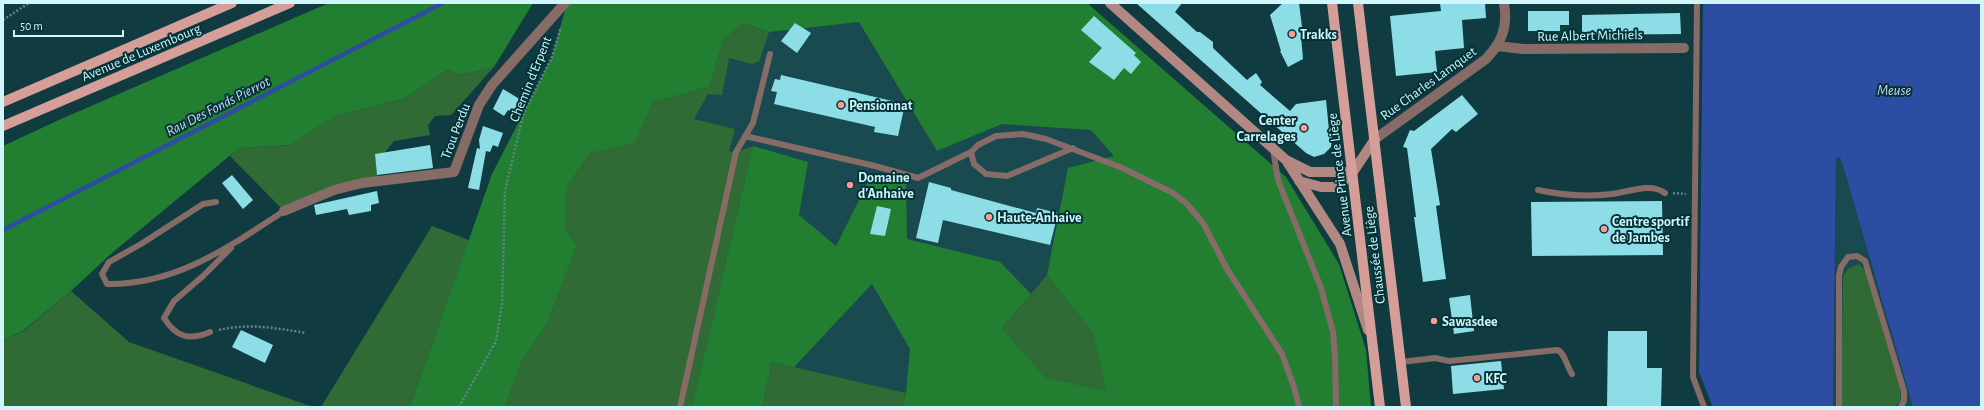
<svg xmlns="http://www.w3.org/2000/svg" width="1984" height="410" font-family="'Alegreya Sans',sans-serif">
<style>
.built{fill:#184a50}
.green{fill:#306a35}
.forest{fill:#227f31}
.water{fill:#2d4da2}
.lines{fill:none;stroke-linecap:round;stroke-linejoin:round}
.stream{stroke:#2d4da2;stroke-width:4.5}
.building{fill:#8ddde7}
.path{stroke:#5c868b;stroke-width:2.5;stroke-dasharray:2 2;stroke-linecap:butt}
.lane{stroke:#866b67;stroke-width:6}
.street{stroke:#866b67;stroke-width:10}
.secondary{stroke:#b38883;stroke-width:10}
.primary{stroke:#d69e98;stroke-width:10}
.poi-dot{fill:#f59c93;stroke:#033237;stroke-width:1.5}
.labels{text-anchor:middle;stroke-width:4;stroke-linejoin:round;paint-order:stroke}
.poi-label{font-size:14px;font-weight:bold;fill:#d0f6fb;stroke:#033237;text-anchor:start}
.street-label{font-size:14px;fill:#d0f6fb;stroke:#033237}
.water-label{font-size:15px;font-style:italic;fill:#ccd7ef;stroke:#033237}
</style>
<rect width="100%" height="100%" fill="#103c41"/>
<path class="built" d="M 801,3 L 960,56 L 1175,156 L 1174,407 L 468,407 L 516,213 Z
M 1838,157 L 1841,159 L 1913,407 L 1833,407 L 1836,159 Z"/>
<path class="green" d="M 743,23 L 769,32 L 759,62 L 752,64 L 729,58 L 722,95 L 708,94 L 694,119 L 735,129 L 729,151 L 736,152 L 753,146 L 692,407 L 505,407 L 521,362 L 547,324 L 577,245 L 565,230 L 567,186 L 590,153 L 635,142 L 653,102 L 709,87 L 723,41 Z
M 494,67 L 451,115 L 435,116 L 428,125 L 430,135 L 394,141 L 376,164 L 378,181 L 284,211 L 230,156 L 239,148 L 290,145 L 336,116 L 405,98 L 448,70 L 462,75 Z
M 432,226 L 469,240 L 410,407 L 321,407 Z
M 1859,264 L 1865,270 L 1901,391 L 1900,401 L 1895,407 L 1841,407 L 1843,276 L 1849,268 Z
M 1047,275 L 1093,333 L 1106,391 L 1045,377 L 1002,328 Z
M 71,291 L 129,342 L 313,407 L 3,407 L 3,340 L 24,331 Z
M 772,362 L 906,393 L 903,407 L 762,407 Z"/>
<path class="forest" d="M 329,3 L 533,3 L 494,67 L 462,75 L 448,70 L 405,98 L 336,116 L 290,145 L 239,148 L 112,253 L 71,291 L 23,331 L 3,340 L 3,146 L 61,119 Z
M 567,3 L 1087,3 L 1286,177 L 1339,264 L 1366,350 L 1371,407 L 903,407 L 906,393 L 910,349 L 872,284 L 794,367 L 772,362 L 762,407 L 692,407 L 753,146 L 808,162 L 799,215 L 836,246 L 870,178 L 906,183 L 907,239 L 1000,262 L 1031,294 L 1002,328 L 1045,377 L 1106,391 L 1093,333 L 1047,275 L 1068,168 L 1114,156 L 1091,130 L 1002,124 L 937,151 L 859,22 L 769,32 L 743,23 L 723,41 L 709,87 L 653,102 L 635,143 L 590,153 L 567,186 L 565,230 L 577,245 L 547,324 L 521,362 L 505,407 L 410,407 L 492,174 L 552,57 Z"/>
<path class="water" d="M 1703,3 L 1981,3 L 1981,407 L 1913,407 L 1841,159 L 1838,157 L 1836,159 L 1833,407 L 1713,407 L 1699,372 Z"/>
<g class="lines">
<path class="stream" d="M 3,230 L 443,3"/>
</g>
<path class="building" d="M 1136,3 L 1182,3 L 1175,12 L 1197,32 L 1200,32 L 1213,42 L 1213,48 L 1247,80 L 1256,73 L 1262,82 L 1260,85 L 1290,111 L 1296,104 L 1326,100 L 1329,130 L 1332,137 L 1331,147 L 1324,154 L 1314,157 L 1306,153 Z
M 1283,3 L 1299,3 L 1303,35 L 1301,36 L 1303,59 L 1288,67 L 1280,51 L 1281,51 L 1270,15 Z
M 1440,3 L 1485,3 L 1486,18 L 1462,20 L 1464,48 L 1435,51 L 1437,72 L 1396,76 L 1390,16 L 1441,11 Z
M 1528,11 L 1569,11 L 1569,25 L 1560,25 L 1560,31 L 1528,31 Z
M 1680,13 L 1681,34 L 1582,35 L 1582,15 Z
M 1094,16 L 1136,53 L 1134,55 L 1141,62 L 1131,74 L 1124,68 L 1114,80 L 1089,62 L 1102,48 L 1081,30 Z
M 795,23 L 811,33 L 797,53 L 781,41 Z
M 781,75 L 905,104 L 898,136 L 874,132 L 875,127 L 774,104 L 777,92 L 771,91 L 775,79 L 780,80 Z
M 503,89 L 521,100 L 513,112 L 508,110 L 504,116 L 493,109 Z
M 1462,95 L 1478,114 L 1456,132 L 1452,129 L 1431,149 L 1440,205 L 1436,206 L 1446,279 L 1423,282 L 1414,217 L 1416,217 L 1407,148 L 1403,147 L 1410,130 L 1414,131 Z
M 483,126 L 503,133 L 498,147 L 493,145 L 490,152 L 486,151 L 479,190 L 468,188 L 477,148 L 480,149 L 479,140 Z
M 430,145 L 433,168 L 377,175 L 375,154 Z
M 232,175 L 253,200 L 243,209 L 222,183 Z
M 929,182 L 951,188 L 951,190 L 1036,213 L 1037,208 L 1058,213 L 1050,245 L 943,220 L 938,243 L 916,238 Z
M 377,191 L 379,203 L 371,205 L 371,211 L 349,215 L 347,209 L 316,215 L 314,205 Z
M 1662,201 L 1663,255 L 1532,256 L 1531,202 Z
M 877,206 L 891,209 L 885,236 L 870,234 Z
M 1470,295 L 1474,331 L 1454,334 L 1449,298 Z
M 241,330 L 273,345 L 265,363 L 232,347 Z
M 1608,331 L 1647,331 L 1647,368 L 1662,368 L 1661,407 L 1607,407 Z
M 1501,361 L 1504,389 L 1453,394 L 1451,366 Z"/>
<g class="lines">
<path class="path" d="M 3,20 L 29,3
M 1673,193 L 1686,194
M 219,330 C 249,323 276,328 306,333
M 459,407 L 496,341 L 502,305 L 505,191 L 523,115 L 552,57 L 561,27"/>
<path class="lane" d="M 1697,3 L 1693,377 L 1704,407
M 745,136 L 875,166 L 918,178 L 971,152
M 1073,148 L 1007,176 L 986,174 L 974,164 L 971,152 L 978,145 L 996,136 L 1023,134 L 1046,139 L 1120,167 L 1173,193 L 1187,204 L 1203,223 L 1227,269 L 1282,354 L 1294,387 L 1299,407
M 1273,149 L 1278,180 L 1321,288 L 1333,332 L 1335,356 L 1336,407
M 1538,190 C 1561,195 1588,197 1612,194 C 1629,192 1650,182 1665,193
M 216,202 L 203,204 L 141,244 L 109,262 L 102,274 L 107,284 C 176,285 229,247 284,211
M 210,332 C 189,341 176,337 164,318 L 174,301 L 203,276 L 231,248
M 1401,362 L 1435,358 L 1449,361 L 1557,350 C 1564,351 1567,367 1572,374
M 680,407 L 736,152 L 753,123 L 770,54
M 1839,407 L 1839,276 L 1841,267 L 1848,257 L 1857,256 L 1865,261 L 1904,391 L 1904,400 L 1901,407"/>
<path class="street" d="M 1497,46 L 1523,49 L 1684,48
M 1375,139 L 1486,59 C 1502,42 1508,27 1504,3
M 284,211 L 334,190 L 362,183 L 454,172 L 479,105 L 492,85 L 565,3"/>
<path class="secondary" d="M 1110,3 L 1286,160 L 1340,244 L 1368,330
M 1286,160 L 1310,172 L 1353,172
M 1299,181 L 1321,187 L 1337,187 L 1353,172 L 1375,139"/>
<path class="primary" d="M 1332,3 L 1380,407
M 1358,3 L 1406,407
M 3,102 L 232,3
M 3,126 L 290,3"/>
</g>
<g class="poi-dot">
<circle cx="1292" cy="34" r="4"/>
<circle cx="841" cy="105" r="4"/>
<circle cx="1304" cy="128" r="4"/>
<circle cx="850" cy="185" r="4"/>
<circle cx="989" cy="217" r="4"/>
<circle cx="1604" cy="229" r="4"/>
<circle cx="1434" cy="321" r="4"/>
<circle cx="1477" cy="378" r="4"/>
</g>
<g class="labels">
<g class="poi-label">
<text x="1300" y="39">Trakks</text>
<text x="849" y="110">Pensionnat</text>
<text x="1296" y="125" text-anchor="end">Center<tspan x="1296" dy="16">Carrelages</tspan></text>
<text x="858" y="182">Domaine<tspan x="858" dy="16">d'Anhaive</tspan></text>
<text x="997" y="222">Haute-Anhaive</text>
<text x="1612" y="226">Centre sportif<tspan x="1612" dy="16">de Jambes</tspan></text>
<text x="1442" y="326">Sawasdee</text>
<text x="1485" y="383">KFC</text>
</g>
<g class="street-label">
<text transform="translate(1590 35) rotate(-1)" y="5">Rue Albert Michiels</text>
<text transform="translate(141 52) rotate(-23)" y="5">Avenue de Luxembourg</text>
<text transform="translate(530 79) rotate(-68)" y="5">Chemin d'Erpent</text>
<text transform="translate(1428 83) rotate(-36)" y="5">Rue Charles Lamquet</text>
<text transform="translate(455 131) rotate(-69)" y="5">Trou Perdu</text>
<text transform="translate(1339 175) rotate(-97)" y="5">Avenue Prince de Liège</text>
<text transform="translate(1374 255) rotate(-97)" y="5">Chaussée de Liège</text>
</g>
<g class="water-label">
<text x="1894" y="95">Meuse</text>
<text transform="translate(218 106) rotate(-27)" y="5">Rau Des Fonds Pierrot</text>
</g>
</g>
<rect width="1984" height="410" fill="none" stroke="#d0f6fb" stroke-width="8"/>
<path d="M14 30v6h109v-6" fill="none" stroke="#d0f6fb" stroke-width="2"/>
<text x="20" y="30" font-size="12" fill="#d0f6fb" stroke="#033237" stroke-width="3" paint-order="stroke">50 m</text>
</svg>
